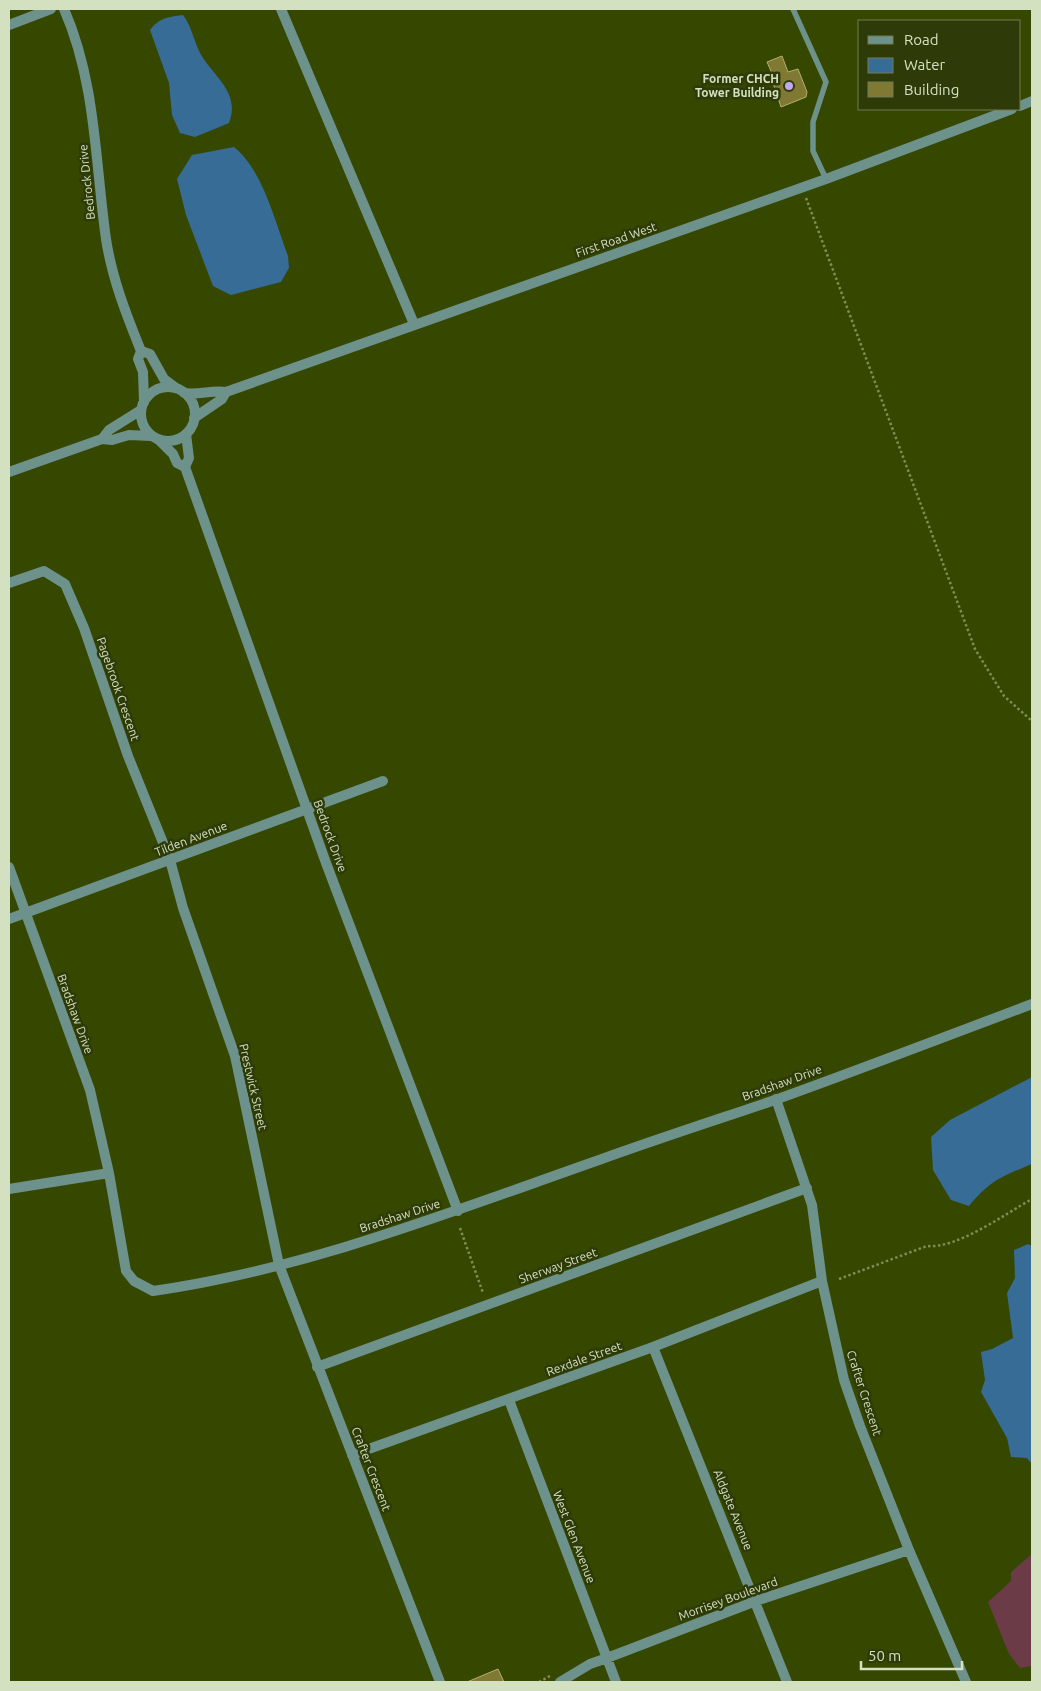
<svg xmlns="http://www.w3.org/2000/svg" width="1041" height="1691" font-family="Ubuntu,sans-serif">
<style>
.green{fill:#6b3b48}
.water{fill:#376c96}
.building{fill:#807934;stroke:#b5af69}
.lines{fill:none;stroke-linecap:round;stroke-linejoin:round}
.path{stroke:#7e8d57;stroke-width:2.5;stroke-dasharray:2.5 2.5;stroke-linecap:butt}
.service{stroke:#6d918b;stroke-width:5.5}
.minor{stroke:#6d918b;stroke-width:10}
.tertiary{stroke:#6d918b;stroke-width:10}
.poi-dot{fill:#c6a6f0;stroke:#2e3b09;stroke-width:2}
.labels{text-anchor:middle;stroke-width:5;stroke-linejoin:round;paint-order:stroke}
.poi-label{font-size:12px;font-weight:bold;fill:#d4e1c0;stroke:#2e3b09;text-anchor:end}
.street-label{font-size:12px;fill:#d4e1c0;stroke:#2e3b09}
</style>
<rect width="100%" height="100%" fill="#364700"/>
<path class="green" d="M 1032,1554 L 1032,1666 L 1020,1668 L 1009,1654 L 988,1602 L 1011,1581 L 1011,1572 Z"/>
<path class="water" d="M 183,15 C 193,28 194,44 203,58 C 217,79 240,94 229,123 L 195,137 L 180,133 L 172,115 L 169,83 L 150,30 C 159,18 168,17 183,15 Z
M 234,147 C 263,170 275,222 288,256 L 289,268 L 281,282 L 231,295 L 213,286 L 186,215 L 177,179 L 192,155 Z
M 1032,1077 L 1032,1164 C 1001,1177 991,1180 969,1206 L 951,1200 L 933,1170 L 931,1137 L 950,1120 Z
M 1028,1244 L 1032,1246 L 1032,1464 L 1027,1458 L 1011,1457 L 1007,1438 L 981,1392 L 985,1380 L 981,1352 L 992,1349 L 1013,1338 L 1007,1293 L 1015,1278 L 1014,1250 Z"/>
<path class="building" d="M 782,56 L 788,72 L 798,69 L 807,92 L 806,97 L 781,107 L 772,80 L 774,78 L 767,62 Z
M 498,1669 L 504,1682 L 467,1682 Z"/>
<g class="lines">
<path class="path" d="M 806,198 L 975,649 L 1004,696 L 1032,721
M 460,1228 L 483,1293
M 839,1279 L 927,1246 C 957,1249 1005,1214 1032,1199
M 539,1682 L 550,1676"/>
<path class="service" d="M 793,9 L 826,82 L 813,122 L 813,151 L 826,179"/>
<path class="minor" d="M 64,9 C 96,82 95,161 106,239 C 112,278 126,314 141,351 L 138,359 L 143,372 L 144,402
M 281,9 L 414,324
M 9,25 L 51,9
M 141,351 L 150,354 L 164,379 L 176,388
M 186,434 L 189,458 L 185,467 L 326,863 L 458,1211
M 159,440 L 173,454 L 177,463 L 185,467
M 9,583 L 44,571 L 65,584 L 84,628 L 128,756 L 170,860 L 183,908 L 235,1056 L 279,1265 L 440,1682
M 9,867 L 90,1090 L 109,1173 L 126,1271 L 134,1281 L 153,1291 C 307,1269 453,1211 599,1160 C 657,1139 716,1120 775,1100 C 861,1069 947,1036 1032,1004
M 9,919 L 383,781
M 776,1099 L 812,1205 L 822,1281 L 844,1380 L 860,1426 L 909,1550 L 966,1682
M 9,1189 L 109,1173
M 653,1347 L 787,1682
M 317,1367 L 807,1188
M 509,1400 L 616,1682
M 352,1455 L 653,1347 L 822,1281
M 560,1682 L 590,1664 L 607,1658 L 756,1601 L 909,1550"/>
<path class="tertiary" d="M 1020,106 L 1032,101
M141 414a27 27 0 1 1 54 0a27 27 0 1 1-54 0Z
M 184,393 C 199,395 212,390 226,392 L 826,179 L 1012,109
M 194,418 L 222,399 L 226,392
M 102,439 L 109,430 L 141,410
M 9,472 L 102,439 L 112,440 L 129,435 L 151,436"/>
</g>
<circle class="poi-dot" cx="789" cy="86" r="5"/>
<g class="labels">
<g class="poi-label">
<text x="779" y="83">Former CHCH<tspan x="779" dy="14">Tower Building</tspan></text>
</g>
<g class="street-label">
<text transform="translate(87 182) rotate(-96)" y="4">Bedrock Drive</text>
<text transform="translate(616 240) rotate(-19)" y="4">First Road West</text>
<text transform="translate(118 689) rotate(71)" y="4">Pagebrook Crescent</text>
<text transform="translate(330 836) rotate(70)" y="4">Bedrock Drive</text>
<text transform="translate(191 839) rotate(-21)" y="4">Tilden Avenue</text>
<text transform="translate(75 1014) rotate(70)" y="4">Bradshaw Drive</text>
<text transform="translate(782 1083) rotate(-20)" y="4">Bradshaw Drive</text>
<text transform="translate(253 1087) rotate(77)" y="4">Prestwick Street</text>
<text transform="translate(400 1216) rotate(-18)" y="4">Bradshaw Drive</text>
<text transform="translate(558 1266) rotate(-20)" y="4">Sherway Street</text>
<text transform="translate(584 1359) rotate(-20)" y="4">Rexdale Street</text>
<text transform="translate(864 1393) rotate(72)" y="4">Crafter Crescent</text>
<text transform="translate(371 1469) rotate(69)" y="4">Crafter Crescent</text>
<text transform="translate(733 1510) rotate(68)" y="4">Aldgate Avenue</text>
<text transform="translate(574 1537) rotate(69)" y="4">West Glen Avenue</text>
<text transform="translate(728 1599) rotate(-20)" y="4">Morrisey Boulevard</text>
</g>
</g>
<rect width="1041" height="1691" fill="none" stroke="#d4e1c0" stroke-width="20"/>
<rect x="858" y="20" width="162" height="90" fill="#2e3b09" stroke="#707d52"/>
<rect x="868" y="36" width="25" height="8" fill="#6d918b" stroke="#707d52"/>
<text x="904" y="45" font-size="15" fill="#d4e1c0">Road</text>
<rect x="868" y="58" width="25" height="15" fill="#376c96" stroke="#707d52"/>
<text x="904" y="70" font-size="15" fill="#d4e1c0">Water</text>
<rect x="868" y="82" width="25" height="15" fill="#807934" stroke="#707d52"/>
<text x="904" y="95" font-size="15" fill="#d4e1c0">Building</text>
<path d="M861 1661v8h101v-8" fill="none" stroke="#d4e1c0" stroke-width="2.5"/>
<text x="868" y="1661" font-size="15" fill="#d4e1c0" stroke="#2e3b09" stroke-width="4" paint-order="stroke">50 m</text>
</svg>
